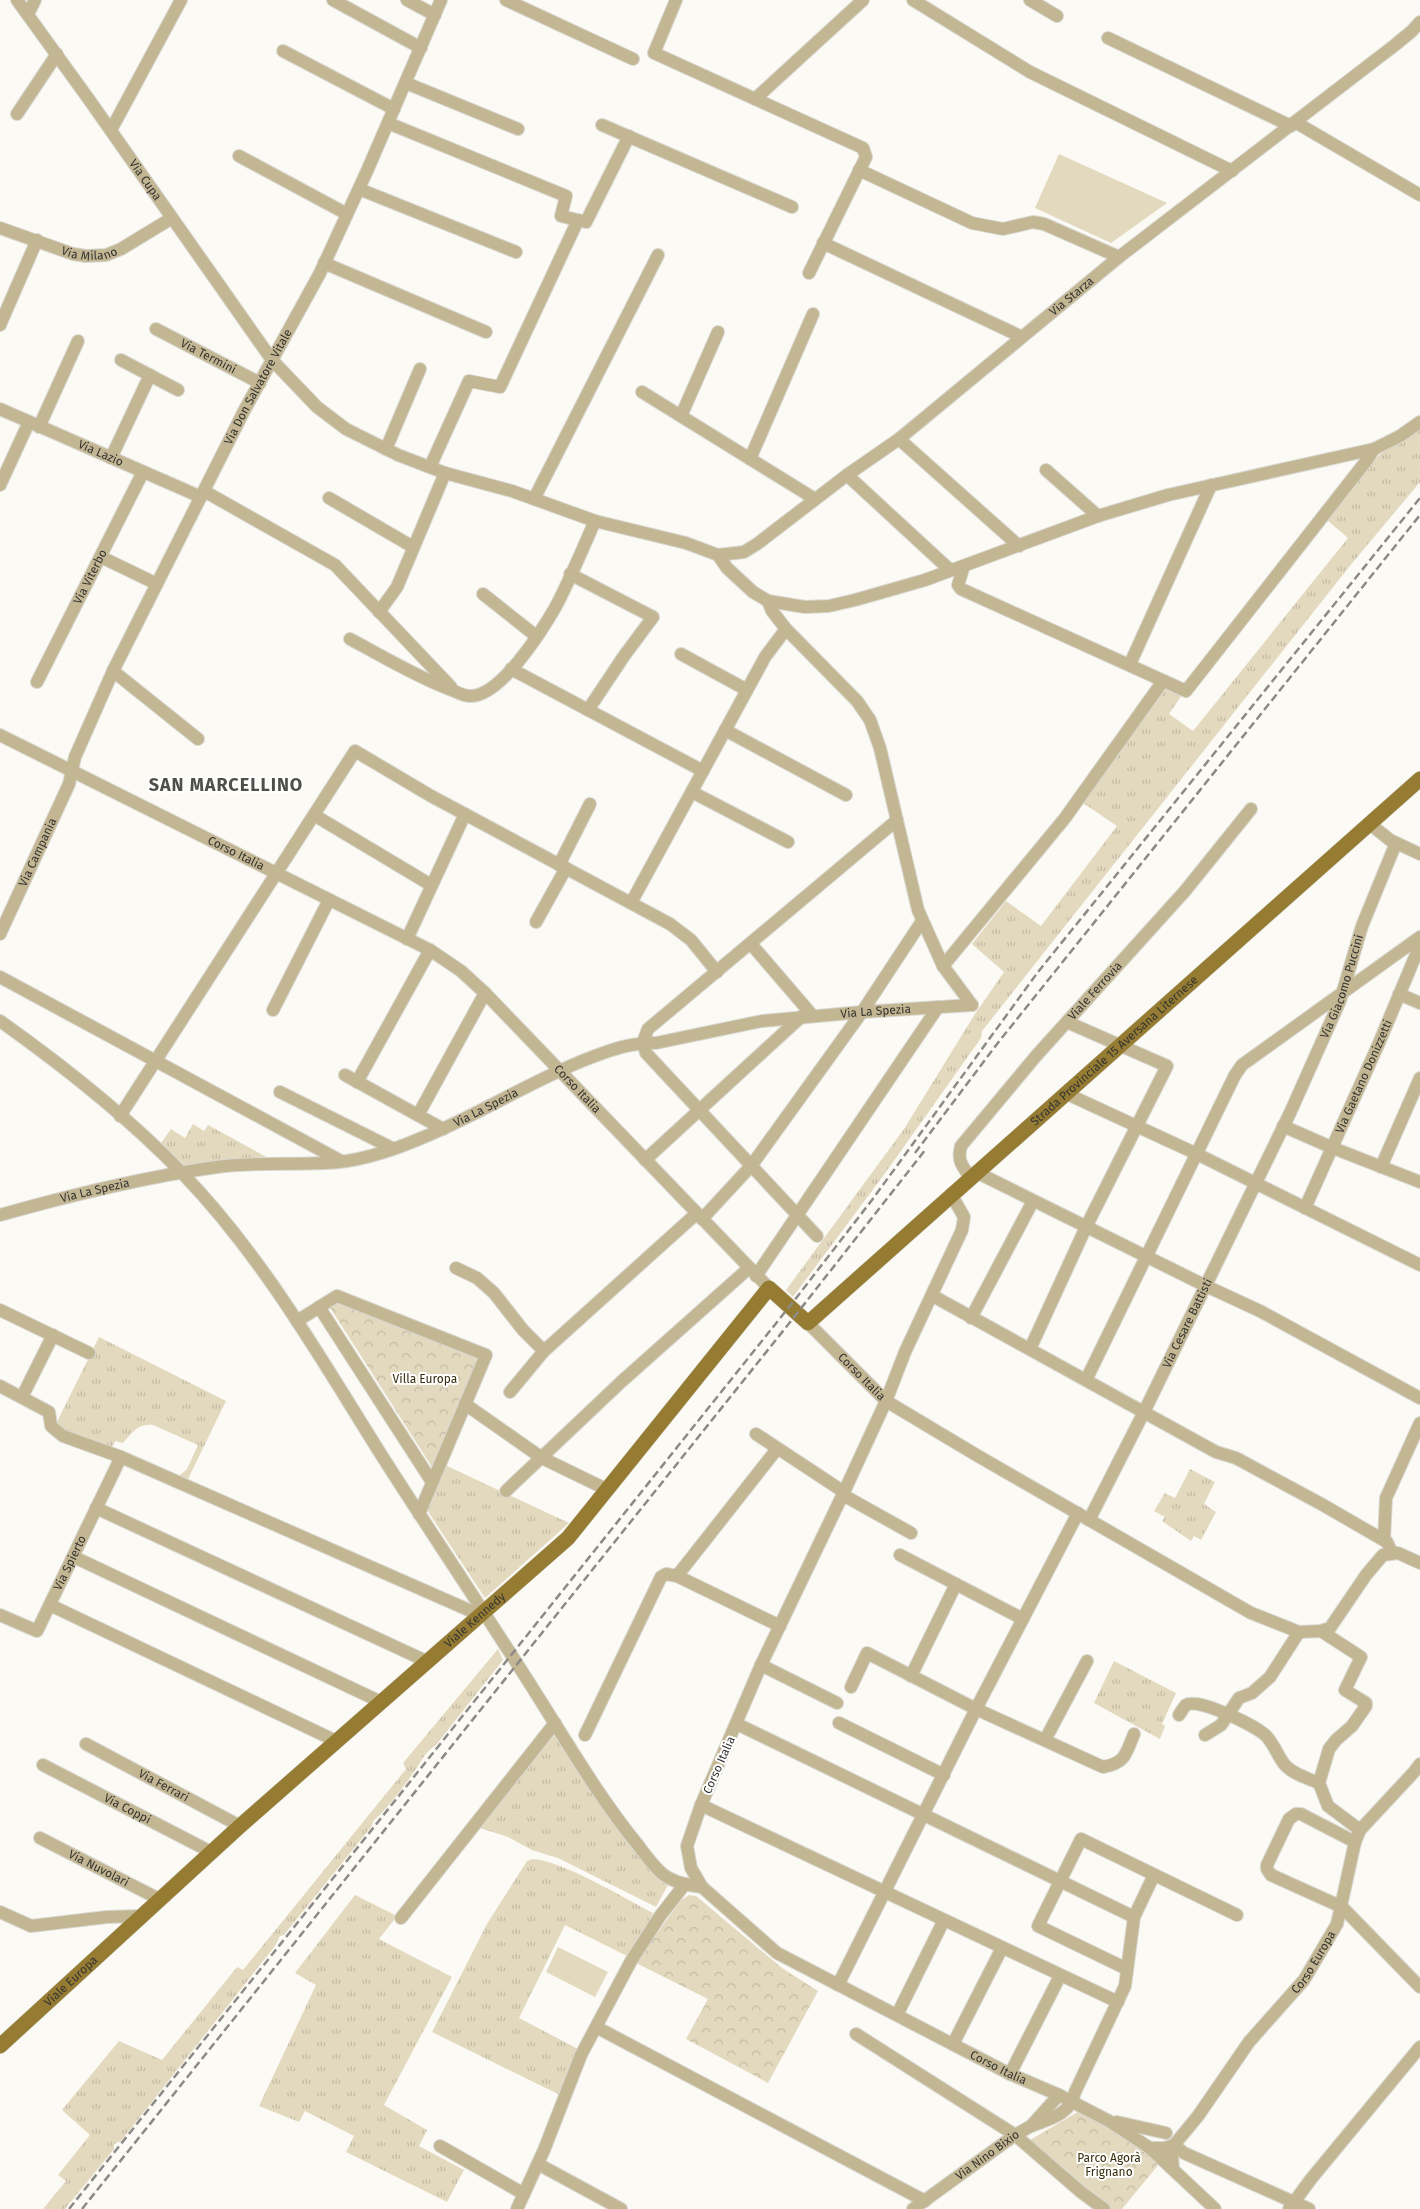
<svg xmlns="http://www.w3.org/2000/svg" width="1420" height="2209" font-family="'Fira Sans',sans-serif">
<style>
.grass{fill:url(#grass-tufts)}
.park{fill:url(#park-crowns)}
.garden{fill:#e3d9bf}
.lines{fill:none;stroke-linecap:round;stroke-linejoin:round}
.minor-casing{stroke:#d8d7d1;stroke-width:14}
.major-casing{stroke:#d8d7d1;stroke-width:16}
.minor{stroke:#c3b692;stroke-width:12}
.major{stroke:#957c32;stroke-width:15}
.rail{stroke:#8c8a87;stroke-width:2.5;stroke-dasharray:8 4;stroke-linecap:butt}
.labels{text-anchor:middle;stroke-width:4;stroke-linejoin:round;paint-order:stroke}
.street-label{font-size:12px;fill:#363533;stroke:#fff}
.park-label{font-size:12px;fill:#372c0b;stroke:#fff}
.district-label{font-size:18px;font-weight:bold;letter-spacing:1px;fill:#504e4a;stroke:#fff}
</style>
<defs>
<pattern id="grass-tufts" width="24" height="20" patternUnits="userSpaceOnUse" patternTransform="scale(1.25)"><rect width="24" height="20" fill="#e3d9bf"/><path d="M3 7l-1-3M5 7V3M7 7l1-3M15 17l-1-3M17 17v-4M19 17l1-3" fill="none" stroke="#c3bba5"/></pattern>
<pattern id="park-crowns" width="20" height="18" patternUnits="userSpaceOnUse" patternTransform="scale(1.25)"><rect width="20" height="18" fill="#e3d9bf"/><path d="M2 6a3 3 0 1 1 6 0M12 15a3 3 0 1 1 6 0" fill="none" stroke="#c3bba5"/></pattern>
</defs>
<rect width="100%" height="100%" fill="#fcfaf4"/>
<path class="grass" d="M 1420,428 L 1420,482 L 1349,567 L 982,1031 L 981,1038 L 886,1172 L 793,1297 L 786,1290 L 904,1129 L 975,1014 L 1004,972 L 972,944 L 1006,901 L 1041,926 L 1117,826 L 1080,801 L 1162,686 L 1182,695 L 1169,714 L 1193,731 L 1348,538 L 1327,520 L 1384,449 Z
M 193,1124 L 204,1131 L 208,1125 L 270,1159 L 186,1167 L 161,1143 L 171,1129 L 185,1138 Z
M 99,1337 L 226,1401 L 188,1479 L 179,1476 L 187,1469 L 198,1445 L 153,1425 C 138,1423 132,1433 123,1443 L 115,1441 L 112,1448 L 55,1426 Z
M 445,1465 L 569,1523 L 485,1598 L 427,1510 Z
M 1190,1469 L 1215,1482 L 1204,1504 L 1216,1512 L 1201,1540 L 1194,1536 L 1191,1541 L 1162,1521 L 1165,1517 L 1154,1511 L 1165,1493 L 1175,1498 Z
M 498,1649 L 503,1660 L 436,1745 C 423,1754 422,1761 414,1772 C 405,1785 386,1811 374,1820 L 371,1827 L 284,1935 L 280,1936 L 275,1946 L 121,2141 L 114,2144 L 114,2149 L 65,2209 L 43,2209 L 66,2181 L 58,2175 L 90,2135 L 62,2110 L 119,2041 L 162,2060 L 237,1967 L 243,1970 L 406,1769 L 403,1763 Z
M 1114,1661 L 1176,1693 L 1162,1724 L 1165,1726 L 1160,1739 L 1094,1703 Z
M 554,1735 C 589,1787 621,1843 668,1885 L 656,1907 L 558,1858 L 532,1850 L 508,1837 L 480,1828 Z
M 532,1859 C 561,1860 624,1898 653,1913 L 629,1957 L 565,1925 L 519,2018 L 578,2049 L 560,2095 L 432,2032 L 487,1924 L 527,1861 Z
M 355,1895 L 397,1916 L 379,1939 L 452,1977 L 384,2105 L 427,2130 L 419,2146 L 464,2170 L 447,2202 L 346,2152 L 354,2136 L 305,2111 L 299,2122 L 259,2106 L 316,1985 L 295,1973 Z"/>
<path class="park" d="M 339,1300 L 479,1356 L 432,1467 L 329,1306 Z
M 689,1895 L 696,1896 L 782,1968 L 818,1991 L 768,2083 L 686,2039 L 708,1999 L 636,1963 L 680,1901 Z
M 1081,2110 L 1134,2141 L 1159,2164 L 1122,2209 L 1109,2209 L 1030,2140 Z"/>
<path class="garden" d="M 1059,154 L 1167,203 L 1111,243 L 1035,208 Z
M 558,1947 L 608,1972 L 595,1997 L 546,1972 Z"/>
<g class="lines">
<defs>
<g id="minor">
<path id="s1" d="M 17,0 L 90,101 L 272,360 L 317,407 L 346,429 L 398,455 L 445,473 L 512,491 L 595,521 L 686,543 L 718,555 L 727,568 L 753,592 L 768,601 L 805,607 L 829,606 L 855,600 L 925,580 L 1098,516 L 1168,495 L 1374,449 L 1400,436 L 1420,422"/>
<path d="M 333,0 L 421,48"/>
<path d="M 407,0 L 435,15"/>
<path d="M 506,0 L 633,59"/>
<path d="M 676,0 L 654,53 L 863,148 L 866,157 L 809,273"/>
<path d="M 913,0 L 1030,72 L 1232,171"/>
<path d="M 1030,0 L 1057,16"/>
<path d="M 28,14 L 35,0"/>
<path d="M 1108,38 L 1291,126"/>
<path d="M 283,51 L 394,109"/>
<path d="M 406,83 L 518,129"/>
<path d="M 755,99 L 863,0"/>
<path d="M 17,114 L 57,54"/>
<path d="M 1295,122 L 1420,195"/>
<path d="M 388,123 L 566,196 L 561,216 L 586,222 L 629,136"/>
<path d="M 602,125 L 792,207"/>
<path d="M 111,130 L 181,0"/>
<path d="M 239,156 L 347,214"/>
<path d="M 859,170 L 972,223 L 1003,229 L 1033,222 L 1044,224 L 1119,257"/>
<path d="M 359,189 L 516,252"/>
<path id="s2" d="M 0,228 L 73,254 L 86,256 L 106,255 L 121,249 L 172,218"/>
<path d="M 823,243 L 1022,337"/>
<path d="M 324,263 L 486,332"/>
<path d="M 0,325 L 37,240"/>
<path id="s3" d="M 156,329 L 260,383"/>
<path d="M 121,360 L 178,390"/>
<path d="M 642,392 L 815,499"/>
<path id="s4" d="M 0,409 L 201,497"/>
<path d="M 681,416 L 718,332"/>
<path d="M 39,427 L 78,341"/>
<path d="M 899,439 L 1019,546"/>
<path d="M 386,449 L 420,369"/>
<path d="M 111,458 L 150,375"/>
<path d="M 750,459 L 813,314"/>
<path d="M 430,467 L 469,381 L 500,387 L 578,220"/>
<path d="M 1046,470 L 1098,516"/>
<path d="M 847,475 L 950,570"/>
<path d="M 0,485 L 29,422"/>
<path d="M 204,491 L 335,565 L 451,687"/>
<path d="M 329,498 L 413,547"/>
<path d="M 534,499 L 658,255"/>
<path id="s5" d="M 718,555 L 744,552 L 757,544 L 847,475 L 899,439 L 1119,257 L 1395,45 L 1412,31 L 1420,22"/>
<path d="M 101,557 L 157,584"/>
<path d="M 964,566 L 958,585 L 961,589 L 1186,691 L 1367,460 L 1374,449"/>
<path d="M 570,574 L 653,617 L 624,656 L 588,710"/>
<path d="M 483,594 L 536,636"/>
<path d="M 768,601 L 772,611 L 786,629 L 857,701 L 870,720 L 880,748 L 918,910 L 943,966 L 972,1005"/>
<path d="M 379,612 L 397,587 L 445,473"/>
<path d="M 350,639 C 384,657 413,675 449,689 C 455,691 463,696 470,696 C 500,697 541,632 555,608 C 570,580 582,550 595,521"/>
<path d="M 681,654 L 747,690"/>
<path d="M 1130,664 L 1211,485"/>
<path d="M 511,669 L 703,771"/>
<path d="M 113,671 L 198,739"/>
<path id="s6" d="M 37,682 L 143,472"/>
<path d="M 725,730 L 846,795"/>
<path id="s7" d="M 0,735 L 430,950 L 461,971 L 485,993 L 769,1288"/>
<path d="M 692,792 L 788,842"/>
<path d="M 314,815 L 431,885"/>
<path d="M 1370,824 L 1390,840 L 1420,854"/>
<path d="M 559,865 L 590,804"/>
<path d="M 631,903 L 765,657 L 786,629"/>
<path d="M 536,922 L 566,868"/>
<path id="s8" d="M 0,934 L 69,784 L 75,757 L 113,671 L 244,411 L 320,273 L 367,171 L 441,0"/>
<path d="M 407,939 L 465,814"/>
<path d="M 751,944 L 812,1015"/>
<path d="M 943,966 L 1065,818 L 1163,681"/>
<path d="M 0,977 L 341,1161"/>
<path d="M 1399,994 L 1420,1003"/>
<path d="M 273,1010 L 329,900"/>
<path d="M 0,1021 C 62,1065 130,1119 183,1174 C 263,1257 321,1359 382,1456 C 438,1544 497,1630 552,1719 C 579,1762 606,1806 638,1845 C 646,1856 654,1867 664,1875 C 675,1883 689,1885 702,1887"/>
<path d="M 345,1075 L 443,1129"/>
<path d="M 357,1082 L 430,950"/>
<path d="M 280,1092 L 392,1148"/>
<path d="M 1065,1093 L 1197,1154 L 1420,1265"/>
<path d="M 418,1115 L 485,993"/>
<path d="M 120,1116 L 355,751 L 431,796 L 670,924 L 691,940 L 717,972"/>
<path d="M 1283,1126 L 1333,1148 L 1420,1182"/>
<path d="M 645,1160 L 802,1016"/>
<path d="M 1381,1167 L 1420,1078"/>
<path d="M 976,1172 L 1206,1286 L 1260,1311 L 1420,1398"/>
<path id="s9" d="M 970,1177 C 962,1166 957,1160 961,1146 L 1036,1056 L 1185,891 L 1251,809"/>
<path id="s10" d="M 951,1194 L 964,1217 L 962,1230 L 905,1352 L 886,1401 L 844,1492 L 761,1665 L 701,1805 L 687,1846 L 691,1868 L 702,1887 L 777,1953 L 1010,2074 L 1059,2095 L 1109,2121 L 1150,2148 L 1215,2209"/>
<path id="s11" d="M 1305,1208 L 1379,1043 L 1420,945"/>
<path id="s12" d="M 0,1215 C 71,1195 144,1177 217,1167 C 253,1162 290,1165 326,1163 C 359,1162 394,1150 424,1137 C 480,1114 531,1081 587,1059 C 610,1050 632,1042 656,1043 L 762,1021 L 862,1012 L 972,1005"/>
<path d="M 702,1219 L 751,1166 L 862,1012 L 922,921"/>
<path d="M 817,1236 L 646,1053 L 643,1042 L 648,1029 L 897,820"/>
<path d="M 456,1268 L 477,1278 L 494,1293 L 523,1330 L 544,1351"/>
<path d="M 756,1276 L 938,1007"/>
<path d="M 933,1296 L 1216,1452 L 1236,1458 L 1323,1505 L 1387,1542 L 1392,1553"/>
<path d="M 319,1307 L 432,1482"/>
<path d="M 0,1310 L 89,1353"/>
<path d="M 971,1318 L 1033,1201"/>
<path d="M 297,1321 L 337,1296 L 486,1355 L 419,1514"/>
<path id="s13" d="M 808,1323 L 886,1401 L 978,1456 L 1251,1613 L 1299,1632 L 1321,1631 L 1330,1628 L 1366,1575 L 1383,1555 L 1398,1553 L 1420,1563"/>
<path d="M 1030,1349 L 1086,1227 L 1167,1066 L 1067,1022"/>
<path d="M 1086,1380 L 1235,1075 L 1242,1065 L 1420,937"/>
<path d="M 0,1386 L 49,1412 L 51,1426 L 63,1436 L 121,1457 L 480,1615"/>
<path d="M 510,1392 L 544,1351 L 696,1214"/>
<path d="M 22,1397 L 53,1335"/>
<path d="M 465,1404 L 542,1458 L 608,1490"/>
<path d="M 756,1434 L 844,1492"/>
<path d="M 506,1491 L 621,1382 L 749,1268"/>
<path d="M 843,1495 L 911,1533"/>
<path d="M 96,1508 L 426,1661"/>
<path id="s14" d="M 1089,1520 L 1144,1412 L 1290,1113 L 1340,1001 L 1362,926 L 1396,843"/>
<path d="M 1384,1540 L 1386,1498 L 1420,1423"/>
<path d="M 900,1555 L 1023,1619"/>
<path d="M 74,1557 L 381,1702"/>
<path d="M 677,1576 L 777,1449"/>
<path d="M 50,1605 L 336,1741"/>
<path id="s15" d="M 0,1615 L 37,1631 L 121,1457"/>
<path d="M 1321,1631 L 1361,1657 L 1345,1690 L 1366,1703 L 1366,1706 L 1352,1726 L 1336,1740 L 1329,1749 L 1319,1783 L 1328,1806 L 1360,1830"/>
<path d="M 761,1665 L 837,1703"/>
<path d="M 911,1676 L 956,1584"/>
<path d="M 851,1687 L 867,1653 L 976,1709 L 1103,1767 C 1126,1763 1126,1753 1134,1734"/>
<path d="M 1179,1715 C 1181,1712 1184,1707 1186,1705 C 1198,1697 1253,1725 1264,1734 C 1273,1741 1278,1757 1285,1765 C 1293,1774 1309,1779 1319,1783"/>
<path d="M 839,1723 L 944,1775"/>
<path d="M 737,1724 L 1134,1917"/>
<path d="M 585,1735 L 661,1577 L 666,1574 L 677,1576 L 780,1626"/>
<path d="M 1205,1735 L 1221,1725 L 1239,1698 L 1252,1693 L 1270,1677 L 1299,1632"/>
<path d="M 1045,1740 L 1087,1661"/>
<path id="s16" d="M 86,1744 L 240,1826"/>
<path id="s17" d="M 43,1765 L 211,1852"/>
<path d="M 701,1805 L 1118,2002"/>
<path id="s18" d="M 40,1838 L 159,1899"/>
<path d="M 1355,1842 L 1301,1814 L 1296,1814 L 1289,1819 L 1267,1865 L 1267,1869 L 1271,1875 L 1342,1907 L 1420,1987"/>
<path d="M 0,1912 L 31,1926 L 107,1917 L 141,1916"/>
<path d="M 401,1918 L 555,1723"/>
<path d="M 1127,1969 L 1038,1926 L 1081,1839 L 1237,1915"/>
<path d="M 838,1985 L 976,1709 L 1078,1513"/>
<path d="M 897,2015 L 944,1920"/>
<path d="M 596,2027 L 925,2201"/>
<path d="M 856,2034 L 1015,2135 L 1081,2192 L 1104,2209"/>
<path d="M 953,2044 L 1002,1948"/>
<path d="M 1010,2074 L 1060,1976"/>
<path d="M 1117,2122 L 1166,2133"/>
<path d="M 1031,2126 C 1050,2119 1071,2114 1075,2092 L 1125,1986 L 1134,1917 L 1154,1875"/>
<path d="M 440,2146 L 524,2194"/>
<path id="s19" d="M 1150,2148 L 1165,2148 L 1174,2145 L 1198,2116 L 1249,2042 L 1304,1980 L 1337,1924 L 1355,1842 L 1360,1830 L 1414,1772 L 1420,1764"/>
<path d="M 538,2164 L 621,2209"/>
<path d="M 1173,2169 L 1172,2156 L 1174,2145 L 1184,2153 L 1309,2209"/>
<path d="M 517,2209 L 544,2150 L 581,2055 L 631,1961 L 660,1916 L 685,1884"/>
<path id="s20" d="M 913,2209 L 1015,2135 L 1031,2126 L 1059,2095"/>
<path d="M 1289,2209 L 1311,2179 L 1420,2047"/>
</g>
<g id="major">
<path id="s21" d="M 0,2046 L 240,1826 L 568,1538 L 769,1288 L 808,1323 L 1420,779"/>
</g>
</defs>
<use href="#minor" class="minor-casing"/>
<use href="#major" class="major-casing"/>
<use href="#minor" class="minor"/>
<use href="#major" class="major"/>
<path class="rail" d="M 915,1153 L 997,1044 L 1420,515
M 69,2209 L 797,1297 L 872,1200 L 1038,972 L 1420,498
M 82,2209 L 791,1321 L 926,1149"/>
</g>
<g class="labels">
<g class="street-label">
<text dy="4" stroke="none"><textPath href="#s1" startOffset="221">Via Cupa</textPath></text>
<text dy="4" stroke="none"><textPath href="#s2" startOffset="94">Via Milano</textPath></text>
<text dy="4" stroke="none"><textPath href="#s5" startOffset="442">Via Starza</textPath></text>
<text dy="4" stroke="none"><textPath href="#s3" startOffset="59">Via Termini</textPath></text>
<text dy="4" stroke="none"><textPath href="#s8" startOffset="606">Via Don Salvatore Vitale</textPath></text>
<text dy="4" stroke="none"><textPath href="#s4" startOffset="110">Via Lazio</textPath></text>
<text dy="4" stroke="none"><textPath href="#s6" startOffset="118">Via Viterbo</textPath></text>
<text dy="4" stroke="none"><textPath href="#s8" startOffset="90">Via Campania</textPath></text>
<text dy="4" stroke="none"><textPath href="#s7" startOffset="264">Corso Italia</textPath></text>
<text dy="4" stroke="none"><textPath href="#s14" startOffset="591">Via Giacomo Puccini</textPath></text>
<text dy="4" stroke="none"><textPath href="#s9" startOffset="239">Viale Ferrovia</textPath></text>
<text dy="4" stroke="none"><textPath href="#s12" startOffset="908">Via La Spezia</textPath></text>
<text dy="4" stroke="none"><textPath href="#s21" startOffset="1545">Strada Provinciale 15 Aversana Liternese</textPath></text>
<text dy="4" stroke="none"><textPath href="#s11" startOffset="144">Via Gaetano Donizzetti</textPath></text>
<text dy="4" stroke="none"><textPath href="#s7" startOffset="684">Corso Italia</textPath></text>
<text dy="4" stroke="none"><textPath href="#s12" startOffset="502">Via La Spezia</textPath></text>
<text dy="4" stroke="none"><textPath href="#s12" startOffset="98">Via La Spezia</textPath></text>
<text dy="4" stroke="none"><textPath href="#s14" startOffset="220">Via Cesare Battisti</textPath></text>
<text dy="4" stroke="none"><textPath href="#s13" startOffset="76">Corso Italia</textPath></text>
<text dy="4" stroke="none"><textPath href="#s15" startOffset="116">Via Spierto</textPath></text>
<text dy="4" stroke="none"><textPath href="#s21" startOffset="638">Viale Kennedy</textPath></text>
<text transform="translate(719 1765) rotate(-66)" y="4">Corso Italia</text>
<text dy="4" stroke="none"><textPath href="#s16" startOffset="88">Via Ferrari</textPath></text>
<text dy="4" stroke="none"><textPath href="#s17" startOffset="95">Via Coppi</textPath></text>
<text dy="4" stroke="none"><textPath href="#s18" startOffset="66">Via Nuvolari</textPath></text>
<text dy="4" stroke="none"><textPath href="#s19" startOffset="255">Corso Europa</textPath></text>
<text dy="4" stroke="none"><textPath href="#s21" startOffset="96">Viale Europa</textPath></text>
<text dy="4" stroke="none"><textPath href="#s10" startOffset="1108">Corso Italia</textPath></text>
<text dy="4" stroke="none"><textPath href="#s20" startOffset="92">Via Nino Bixio</textPath></text>
</g>
<g class="park-label">
<text x="425" y="1383">Villa Europa</text>
<text x="1109" y="2162">Parco Agorà<tspan x="1109" dy="14">Frignano</tspan></text>
</g>
<g class="district-label">
<text x="226" y="791">SAN MARCELLINO</text>
</g>
</g>
</svg>
